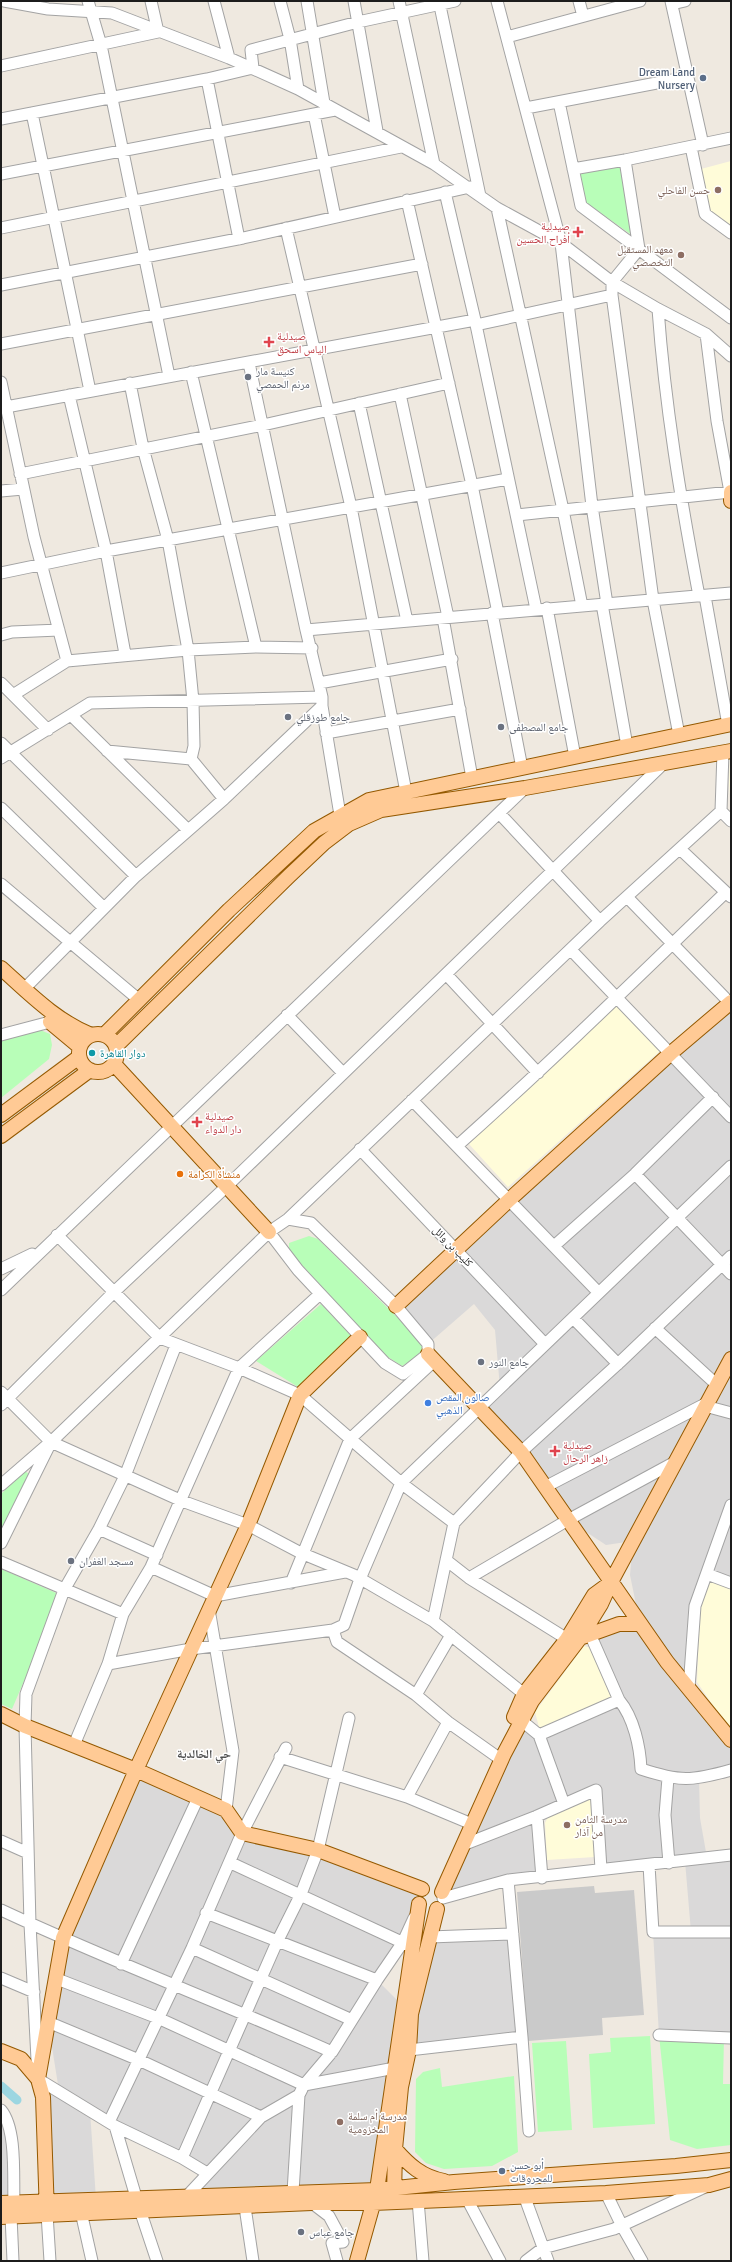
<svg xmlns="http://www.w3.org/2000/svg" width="732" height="2262" font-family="Signika,'Noto Naskh Arabic',sans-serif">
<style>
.residential{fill:#dad9d9}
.education{fill:#fffcd9}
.religious{fill:#cacaca}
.park{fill:#b8feb8}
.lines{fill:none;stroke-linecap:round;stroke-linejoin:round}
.canal{stroke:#9cd6e1;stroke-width:9}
.minor-casing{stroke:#a3a3a3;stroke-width:13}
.major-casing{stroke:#945900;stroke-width:16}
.minor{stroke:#fff;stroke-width:11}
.major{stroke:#ffca95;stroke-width:14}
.service-dot{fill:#5c6f8a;stroke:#fff;stroke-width:1.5}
.education-dot{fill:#8d6e63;stroke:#fff;stroke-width:1.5}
.health-dot{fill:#e0444e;stroke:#fff;stroke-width:1.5}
.worship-dot{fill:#6b7280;stroke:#fff;stroke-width:1.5}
.culture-dot{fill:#0f9aa8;stroke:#fff;stroke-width:1.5}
.food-dot{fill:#e8710a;stroke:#fff;stroke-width:1.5}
.shop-dot{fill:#3f7fe0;stroke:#fff;stroke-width:1.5}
.labels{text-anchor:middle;stroke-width:3;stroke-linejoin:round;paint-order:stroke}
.service-label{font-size:11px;fill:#4e5e75;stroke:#fff;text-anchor:end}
.education-label{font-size:11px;fill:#785e54;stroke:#fff;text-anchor:end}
.health-label{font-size:11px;fill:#be3a42;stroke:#fff;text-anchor:start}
.worship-label{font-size:11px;fill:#5b616d;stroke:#fff;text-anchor:start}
.culture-label{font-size:11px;fill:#0d838f;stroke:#fff;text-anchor:start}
.food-label{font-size:11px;fill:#c56008;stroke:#fff;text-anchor:start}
.street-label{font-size:11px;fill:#1c1c1c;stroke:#fff}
.shop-label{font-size:11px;fill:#366cbe;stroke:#fff;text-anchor:start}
.neighbourhood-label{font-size:12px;font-weight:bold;fill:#4f4f4f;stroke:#fff}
</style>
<rect width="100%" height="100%" fill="#efe9e0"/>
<path class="residential" d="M 731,1002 L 731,1583 L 695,1606 L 689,1688 L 731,1740 L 731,1770 L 699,1779 L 700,1818 L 707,1858 L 731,1855 L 731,2038 L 659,2035 L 653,1932 L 691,1932 L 685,1861 L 601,1869 L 596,1790 L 537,1816 L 542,1878 L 443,1898 L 522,1721 L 539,1735 L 619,1700 L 590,1634 L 640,1624 L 630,1575 L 633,1541 L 606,1545 L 568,1520 L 479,1408 L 500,1388 L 495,1330 L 474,1304 L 428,1344 L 396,1306 Z
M 136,1770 L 226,1810 L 242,1833 L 318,1850 L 419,1892 L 419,1904 L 377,1980 L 405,2008 L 381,2189 L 187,2196 L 206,2174 L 90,2111 L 96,2199 L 47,2201 L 43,2097 L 59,2091 L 48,2022 L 63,1938 Z
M 513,1934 L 522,2037 L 409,2050 L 430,1937 Z
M 1,2110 L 6,2115 L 14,2203 L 1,2203 Z"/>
<path class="education" d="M 731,161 L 731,228 L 709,212 L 701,169 Z
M 730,758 L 731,757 L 731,808 L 729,783 Z
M 616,1005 L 661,1050 L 508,1187 L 469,1144 Z
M 709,1579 L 731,1587 L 731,1732 L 697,1682 L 700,1605 Z
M 584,1646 L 591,1648 L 613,1700 L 540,1731 L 535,1712 Z
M 591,1797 L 595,1857 L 547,1860 L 545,1823 L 548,1817 Z"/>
<path class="religious" d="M 594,1886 L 595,1893 L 634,1890 L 644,2015 L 602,2018 L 603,2035 L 528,2041 L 517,1892 Z"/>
<path class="park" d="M 621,165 L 633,236 L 584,201 L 580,173 Z
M 40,1030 L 50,1034 L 52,1045 L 49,1059 L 1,1098 L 1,1039 Z
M 309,1236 L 318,1239 L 423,1343 L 423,1353 L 402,1366 L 385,1355 L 289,1251 L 289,1243 Z
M 321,1304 L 352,1337 L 298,1387 L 256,1361 Z
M 25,1471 L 30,1475 L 1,1542 L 1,1494 Z
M 1,1569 L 61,1595 L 12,1709 L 1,1704 Z
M 659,2035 L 724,2038 L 723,2084 L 731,2084 L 731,2145 L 697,2149 L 670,2140 Z
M 650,2036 L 655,2124 L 593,2128 L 589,2054 L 611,2052 L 610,2038 Z
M 566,2041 L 572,2130 L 538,2132 L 532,2043 Z
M 440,2068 L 442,2087 L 514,2076 L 518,2152 L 492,2166 L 444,2169 L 426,2163 L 415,2152 L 416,2079 L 423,2072 Z"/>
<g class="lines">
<path class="canal" d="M 1,2086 L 17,2100"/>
<defs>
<path id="minor" d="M 4,1 L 48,9 L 112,13 L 229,58 L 298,89 L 434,164 L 497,208 L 561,243 L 612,282 L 658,309 L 706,334 L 731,356
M 88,1 L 101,45 L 169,376
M 214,1 L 229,58
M 280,1 L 290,39 L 298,89
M 307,1 L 324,103
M 354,1 L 377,131
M 399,1 L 434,164
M 439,1 L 480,196
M 497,1 L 561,243 L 592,506 L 607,604
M 579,1 L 583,16
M 671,1 L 703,145
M 672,4 L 685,1
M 507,37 L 640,1
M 1,66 L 158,32 L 151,1
M 207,79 L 239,239
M 559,102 L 581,206 L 731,318
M 526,108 L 688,77
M 32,113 L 90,391
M 314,114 L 335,217
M 1,119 L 207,79 L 253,68 L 251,50 L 358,22 L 455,1
M 691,147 L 705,214 L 731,233
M 625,160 L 639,249 L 612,282 L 612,295 L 653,600 L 679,735
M 573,169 L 625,160 L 731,138
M 1,174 L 335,110
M 445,192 L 475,320 L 536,609
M 407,200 L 472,485 L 498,613
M 497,208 L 563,510 L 582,606
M 1,228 L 401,147
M 286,228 L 351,507 L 406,792
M 1,285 L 243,238 L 470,187
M 658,309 C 665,406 681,501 699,596
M 476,325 L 612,295
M 1,344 L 422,264
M 249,363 L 306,630 L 322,697 L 322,706 L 340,815
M 191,372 L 256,647
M 1,382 L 34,537 L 67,661
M 400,394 L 448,617
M 69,395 L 106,551 L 125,654
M 359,403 L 407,621
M 6,407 L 475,320
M 20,474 L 263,425 L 449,383
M 1,491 L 23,489
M 517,515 L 730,492 L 717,421 L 706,334
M 1,573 L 106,551 L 508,479
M 705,596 L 728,725
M 602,604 L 627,746
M 547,608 L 575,757
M 492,613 L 522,768
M 443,618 L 472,778
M 306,630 L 731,593
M 1,635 L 12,632 L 59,630
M 1,683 L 48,730
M 319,683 L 452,659
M 13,695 L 67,661 L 188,650 L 256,647 L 312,648
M 71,715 L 188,830
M 326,733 L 460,709
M 1,743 L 136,876
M 107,751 L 191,759 L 194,746 L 193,701 L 188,650 L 168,540 L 143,448 L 130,383
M 723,752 L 721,811 L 731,821
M 1,758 L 90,703 L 322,697
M 191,759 L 224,799
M 1,808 L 104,908
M 499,813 L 600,921
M 680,849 L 731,897
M 1,884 L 138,999
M 628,898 L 731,1004
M 571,950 L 731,1117
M 446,974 L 538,1073
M 24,989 L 136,876 L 224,799 L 322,706
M 287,1015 L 343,1073
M 1,1035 L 50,1022
M 412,1100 L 598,1292
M 457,1146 C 549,1064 637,978 725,893
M 360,1149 L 545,1344
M 635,1174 L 731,1274
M 269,1232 L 298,1270 L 385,1363 L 403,1374 L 428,1354 L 428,1344 L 396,1306 L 311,1223 L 288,1219
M 57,1235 L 160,1338 L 239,1368 L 300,1395 L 401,1483 L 454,1523
M 554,1246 L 635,1174 L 713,1097
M 1,1269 L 32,1254
M 1,1290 L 525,788
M 573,1318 L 618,1364
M 655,1328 L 717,1385
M 176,1345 L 125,1476 L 99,1529 L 64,1590 L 26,1694 L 25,1726 L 30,1924 L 38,2079 L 115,2126 L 182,2158 L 207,2173
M 1,1392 L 51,1442 L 182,1501 L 248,1525 L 301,1553 L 354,1575 L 433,1621 L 524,1694
M 1,1405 L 114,1292 L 227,1186 L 664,763
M 705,1406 L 731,1413
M 1,1485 L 46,1446
M 545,1487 L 707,1403
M 99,1529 L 157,1555
M 1,1543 L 51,1442 L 269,1232 L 288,1219 L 600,921 L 721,811
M 446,1560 L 469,1578 L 567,1639
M 1,1562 L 123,1614
M 151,1567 L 215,1596 L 345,1572
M 707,1574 L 731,1583
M 469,1578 L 568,1520 L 675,1462
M 291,1583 L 350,1439 L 434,1361
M 209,1609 L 233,1751 L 226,1810
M 433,1621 L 454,1523 L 521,1452 L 620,1362 L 731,1256
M 333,1630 L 337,1642 L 416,1695 L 448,1722 L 496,1756
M 590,1634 L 619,1700 C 634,1718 640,1747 641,1769 C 680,1782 692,1781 731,1770
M 108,1664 L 191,1649 L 333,1630 L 344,1625 L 360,1579 L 401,1483 L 731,1166
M 689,1688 L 695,1606 L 731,1505
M 416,1695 L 451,1635
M 522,1721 L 539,1735 L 564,1804
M 539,1735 L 619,1700
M 74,1745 L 108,1664 L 123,1614 L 151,1567 L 239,1368 L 320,1294
M 280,1757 L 407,1797 L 467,1822
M 668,1778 L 665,1815 L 669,1863
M 407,1797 L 448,1722
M 537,1816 L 542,1878
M 1,1841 L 28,1853
M 463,1845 L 537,1816 L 596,1790 L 601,1869
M 231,1863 L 408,1945
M 649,1865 L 653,1932 L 731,1932
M 443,1898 L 508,1880 L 731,1855
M 1,1910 C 110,1961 222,2003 332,2052
M 206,1913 L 377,1980
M 430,1937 L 513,1934
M 192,1948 L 352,2020
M 121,1964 L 198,1798
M 1,1978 L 34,1992
M 57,1979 L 158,2018 L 304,2085 L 395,2068
M 48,2022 L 139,2060 L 261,2117
M 659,2035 L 731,2038
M 522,2037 L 529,2131
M 409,2050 L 522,2037 L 508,1880
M 1,2110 C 17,2129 13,2178 14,2203
M 109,2122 L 192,1948 L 242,1833 L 286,1748
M 115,2126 L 136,2197
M 182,2158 L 277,1942 L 301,1894 L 318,1850 L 349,1718
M 293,2192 L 299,2095
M 606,2193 L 622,2226 L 642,2261
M 187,2196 L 261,2117 L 299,2095 L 304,2085 L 332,2052 L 377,1980 L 403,1942 L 414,1918
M 525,2198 L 548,2261
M 467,2199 L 500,2261
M 418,2200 L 423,2261
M 312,2203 L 329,2216 L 343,2242 L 332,2243 L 337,2261
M 245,2207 L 253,2261
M 140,2210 L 157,2261
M 81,2212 L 92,2261
M 47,2214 L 50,2261
M 11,2216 L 13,2261
M 526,2261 L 543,2248 L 614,2229 L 705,2187"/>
<path id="major" d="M 731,492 L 731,501
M 1,968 C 30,994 55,1020 91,1035
M 50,1022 L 80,1047
M79 1053a19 19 0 1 1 38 0a19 19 0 1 1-38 0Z
M 104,1035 L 229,910 L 314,831 L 369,800 L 731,724
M 116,1046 L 289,876 L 324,843 L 349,824 L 381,810 L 525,788 L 731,751
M 114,1064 L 269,1232
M 1,1115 L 79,1057
M 1,1136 L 90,1070
M 396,1306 L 508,1201 L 671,1053 L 731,1002
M 428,1354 L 521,1452 L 667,1662 L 731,1740
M 580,1638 L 619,1624 L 640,1624
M 1,1714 L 25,1726 L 136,1770 L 248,1525 L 300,1395 L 360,1337
M 514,1717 L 524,1694 L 567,1639 L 594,1595 L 609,1584
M 442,1892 L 504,1754 L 532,1701 L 580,1638 L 601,1604 L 611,1582 L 731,1359
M 1,2051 L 21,2059 L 38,2079
M 395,2149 C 409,2165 422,2177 444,2181
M 394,2197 L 395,2149 L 401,2087 L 409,2050 L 411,2014 L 437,1909
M 1,2203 L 377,2190 L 454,2182 L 676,2166 L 731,2160
M 47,2214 L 43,2097 L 38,2079 L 63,1938 L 136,1770 L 226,1810 L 242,1833 L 318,1850 L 422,1889
M 1,2217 L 312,2203 L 373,2203 L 606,2193 L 709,2185 L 731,2179
M 357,2261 L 377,2190 L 419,1904"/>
</defs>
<use href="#minor" class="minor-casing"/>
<use href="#major" class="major-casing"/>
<use href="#minor" class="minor"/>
<use href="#major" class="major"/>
</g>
<g class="service-dot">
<circle cx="703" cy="78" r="4"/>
<circle cx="502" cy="2171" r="4"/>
</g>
<g class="education-dot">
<circle cx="718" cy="190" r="4"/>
<circle cx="681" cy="255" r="4"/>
<circle cx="567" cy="1825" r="4"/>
<circle cx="340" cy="2122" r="4"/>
</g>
<g class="health-dot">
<path d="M576 226h4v4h4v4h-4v4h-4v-4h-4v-4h4z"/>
<path d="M267 336h4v4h4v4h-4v4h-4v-4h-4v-4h4z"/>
<path d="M195 1116h4v4h4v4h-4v4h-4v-4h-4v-4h4z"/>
<path d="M553 1445h4v4h4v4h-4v4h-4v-4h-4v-4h4z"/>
</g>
<g class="worship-dot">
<circle cx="248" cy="377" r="4"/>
<circle cx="288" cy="717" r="4"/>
<circle cx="501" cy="727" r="4"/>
<circle cx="481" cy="1362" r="4"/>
<circle cx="71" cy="1561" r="4"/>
<circle cx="301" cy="2232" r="4"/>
</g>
<circle class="culture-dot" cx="92" cy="1053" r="4"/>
<circle class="food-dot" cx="180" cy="1174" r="4"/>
<circle class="shop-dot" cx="428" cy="1403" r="4"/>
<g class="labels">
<g class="service-label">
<text x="695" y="76">Dream Land<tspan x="695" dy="13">Nursery</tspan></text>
<text x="510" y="2169" text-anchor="start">أبو حسن<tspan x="510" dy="13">للمحروقات</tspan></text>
</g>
<g class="education-label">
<text x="710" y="194">حسن الفاحلي</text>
<text x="673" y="253">معهد المستقبل<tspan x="673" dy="13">التخصصي</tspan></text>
<text x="575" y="1823" text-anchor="start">مدرسة الثامن<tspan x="575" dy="13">من آذار</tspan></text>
<text x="348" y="2120" text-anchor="start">مدرسة أم سلمة<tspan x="348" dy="13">المخزومية</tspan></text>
</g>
<g class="health-label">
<text x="570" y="230" text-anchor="end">صيدلية<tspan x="570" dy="13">أفراح الحسين</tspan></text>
<text x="277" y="340">صيدلية<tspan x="277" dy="13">الياس اسحق</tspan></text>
<text x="205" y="1120">صيدلية<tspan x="205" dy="13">دار الدواء</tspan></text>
<text x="563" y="1449">صيدلية<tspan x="563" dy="13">زاهر الرحال</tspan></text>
</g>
<g class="worship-label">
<text x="256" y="375">كنيسة مار<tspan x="256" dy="13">مرنم الحمصي</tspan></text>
<text x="296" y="721">جامع طوزقلي</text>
<text x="509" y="731">جامع المصطفى</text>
<text x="489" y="1366">جامع النور</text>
<text x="79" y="1565">مسجد الغفران</text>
<text x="309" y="2236">جامع عباس</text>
</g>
<g class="culture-label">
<text x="100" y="1057">دوار القاهرة</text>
</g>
<g class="food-label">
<text x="188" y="1178">منشأة الكرامة</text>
</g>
<g class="street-label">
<text transform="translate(453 1246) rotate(46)" y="4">كليب بن وائل</text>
</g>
<g class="shop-label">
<text x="436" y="1401">صالون المقص<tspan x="436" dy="13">الذهبي</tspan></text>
</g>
<g class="neighbourhood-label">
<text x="204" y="1758">حي الخالدية</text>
</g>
</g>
<rect width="732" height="2262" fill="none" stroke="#1c1c1c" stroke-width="4"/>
</svg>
